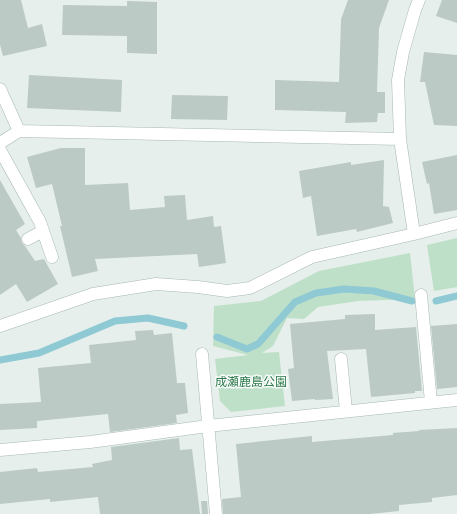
<svg xmlns="http://www.w3.org/2000/svg" width="457" height="514" font-family="Overpass,'Noto Sans JP',sans-serif">
<style>
.green{fill:#bfe0c8}
.lines{fill:none;stroke-linecap:round;stroke-linejoin:round}
.stream{stroke:#8ec9d4;stroke-width:7}
.building{fill:#bbcac4}
.street-casing{stroke:#a8b8b2;stroke-width:13}
.street{stroke:#fff;stroke-width:12}
.labels{text-anchor:middle;stroke-width:3;stroke-linejoin:round;paint-order:stroke}
.park-label{font-size:12px;fill:#2d7a4b;stroke:#f7fbf9}
</style>
<rect width="100%" height="100%" fill="#e6efeb"/>
<path class="green" d="M 457,238 L 457,287 L 434,291 L 427,245 Z
M 410,253 L 415,299 L 358,301 L 318,307 L 304,319 L 287,318 L 273,346 L 262,353 L 279,352 L 285,406 L 231,412 L 220,401 L 215,359 L 248,355 L 213,346 L 214,306 L 261,301 L 319,271 Z"/>
<g class="lines">
<path class="stream" d="M 436,301 L 457,296
M 217,337 L 247,349 L 258,344 L 295,302 L 316,293 L 344,289 L 374,291 L 412,301
M 0,360 L 39,353 L 115,321 L 148,318 L 184,326"/>
</g>
<path class="building" d="M 0,0 L 21,0 L 28,28 L 42,24 L 47,46 L 3,56 L 0,45 Z
M 348,0 L 389,0 L 379,28 L 377,92 L 385,92 L 385,113 L 378,113 L 377,122 L 345,123 L 346,112 L 275,110 L 275,80 L 339,82 L 341,19 Z
M 442,0 L 457,0 L 457,23 L 436,16 Z
M 127,1 L 157,2 L 157,54 L 127,53 L 127,36 L 62,35 L 63,5 L 127,6 Z
M 424,52 L 457,55 L 457,126 L 434,125 L 425,82 L 420,82 Z
M 29,75 L 122,80 L 121,112 L 27,108 Z
M 172,95 L 228,96 L 227,120 L 171,119 Z
M 61,148 L 85,148 L 85,185 L 128,183 L 130,210 L 165,207 L 164,196 L 185,195 L 187,220 L 213,216 L 214,227 L 221,226 L 226,263 L 199,267 L 197,254 L 95,259 L 98,271 L 72,277 L 60,226 L 62,226 L 52,184 L 36,188 L 27,157 Z
M 457,155 L 457,210 L 434,214 L 429,183 L 427,184 L 422,162 Z
M 384,160 L 383,206 L 389,207 L 393,223 L 357,232 L 356,229 L 317,236 L 311,196 L 303,198 L 299,171 L 351,162 L 351,165 Z
M 0,180 L 25,224 L 16,230 L 21,238 L 22,243 L 25,246 L 35,261 L 44,259 L 58,284 L 27,302 L 16,284 L 0,295 Z
M 375,314 L 375,330 L 416,327 L 422,391 L 415,391 L 415,393 L 371,397 L 366,349 L 327,351 L 333,399 L 315,400 L 315,399 L 292,401 L 288,369 L 294,368 L 290,324 L 345,319 L 345,315 Z
M 457,324 L 457,387 L 437,389 L 431,326 Z
M 153,330 L 154,335 L 172,333 L 177,383 L 185,383 L 188,413 L 176,415 L 177,423 L 110,432 L 108,414 L 37,421 L 37,428 L 0,430 L 0,404 L 41,402 L 38,368 L 91,363 L 89,345 L 136,340 L 135,331 Z
M 457,428 L 457,495 L 432,498 L 432,502 L 399,505 L 399,511 L 370,514 L 223,514 L 222,499 L 241,497 L 236,444 L 312,436 L 312,442 L 393,435 L 393,433 L 419,431 L 419,430 Z
M 179,438 L 180,450 L 192,449 L 200,514 L 100,514 L 98,497 L 50,502 L 50,499 L 0,504 L 0,472 L 37,468 L 38,472 L 93,467 L 92,464 L 112,460 L 111,447 Z
M 201,501 L 207,501 L 208,514 L 202,514 Z"/>
<g class="lines">
<defs>
<path id="street" d="M 0,89 L 19,131
M 0,143 L 19,131 L 400,139
M 0,150 L 40,222 L 52,257
M 414,234 L 400,139 L 398,80 L 403,52 L 415,10 L 419,0
M 28,239 L 43,231
M 421,295 L 431,402
M 0,326 L 93,294 L 156,284 L 198,287 L 227,291 L 250,288 L 312,257 L 414,234 L 457,223
M 202,354 L 216,514
M 341,359 L 346,411
M 0,450 L 90,442 L 208,426 L 457,400"/>
</defs>
<use href="#street" class="street-casing"/>
<use href="#street" class="street"/>
</g>
<g class="labels">
<g class="park-label">
<text x="251" y="386">成瀬鹿島公園</text>
</g>
</g>
</svg>
